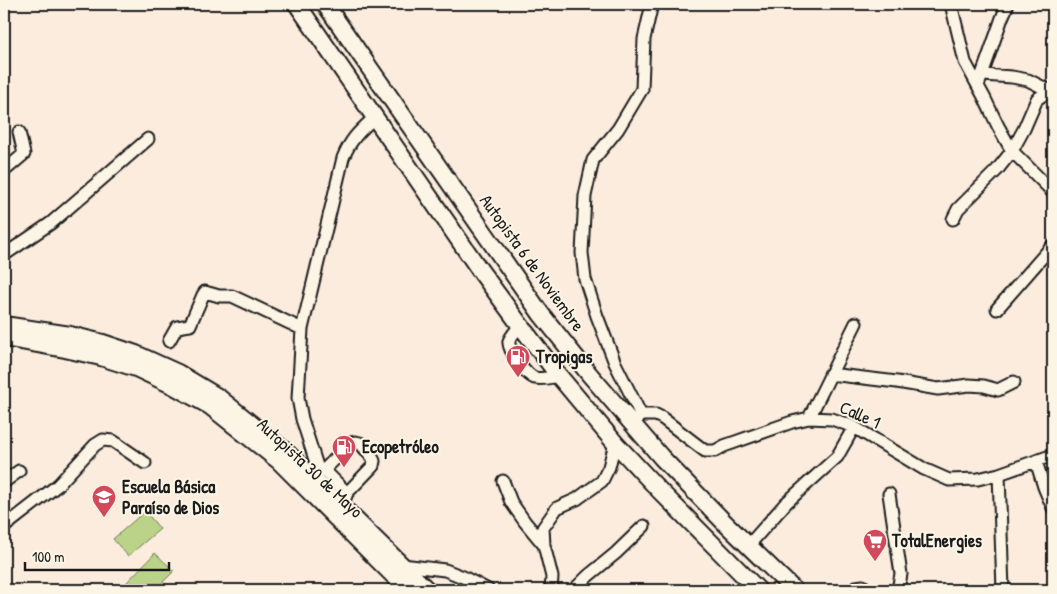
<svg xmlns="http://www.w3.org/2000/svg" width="1057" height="594" font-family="'Patrick Hand',sans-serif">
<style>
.green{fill:#bbd389;stroke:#6c7852}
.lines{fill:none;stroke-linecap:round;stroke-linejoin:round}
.minor-casing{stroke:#1c1c1c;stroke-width:15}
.highway-casing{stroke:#1c1c1c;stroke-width:20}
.minor{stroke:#fcf5e5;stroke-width:11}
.highway{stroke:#fcf5e5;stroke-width:16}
.labels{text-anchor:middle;stroke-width:4;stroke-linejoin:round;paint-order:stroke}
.street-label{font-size:18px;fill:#1c1c1c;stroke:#fcf5e5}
.poi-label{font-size:18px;font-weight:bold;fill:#1c1c1c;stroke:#fcf5e5;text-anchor:start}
</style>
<rect width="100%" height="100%" fill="#fcecde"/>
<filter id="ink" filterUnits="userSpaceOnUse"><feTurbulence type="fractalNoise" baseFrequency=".02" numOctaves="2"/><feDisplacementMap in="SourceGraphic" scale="10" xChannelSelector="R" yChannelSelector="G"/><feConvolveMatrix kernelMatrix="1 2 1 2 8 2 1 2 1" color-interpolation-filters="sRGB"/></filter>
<g filter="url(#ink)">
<path class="green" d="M 145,511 L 160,529 L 128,556 L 113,539 Z
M 155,553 L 174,571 L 155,590 L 133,590 L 126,583 Z"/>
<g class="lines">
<defs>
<path id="minor" d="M 951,4 L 965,62 L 984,97 L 998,126 L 1012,151 L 1049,188 L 1053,193
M 983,75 L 1012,77 L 1028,80 L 1048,90
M 978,86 L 1002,18 L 1008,4
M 4,171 L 24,154 L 19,132
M 953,219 L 958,209 L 997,170 L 1012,151 L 1024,129 L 1037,99 L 1053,88
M 4,255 L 51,223 L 148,139
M 997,309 L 1053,245
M 520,325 C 517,330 511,336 509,341 C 507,350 528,377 535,378 C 543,380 552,377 559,376
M 169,341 L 177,327 L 190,325 L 203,295 L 205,292 L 219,296 L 232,296 L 302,329
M 830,374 L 897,382 L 938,389 L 969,385 L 984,386 L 998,390 L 1014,382
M 641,415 L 615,363 L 597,316 L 585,279 L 582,253 L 585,196 L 593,160 L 618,129 L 642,89 L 644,39 L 652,4
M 809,418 L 856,323
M 632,425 L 641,415 L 656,415 L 662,418 L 705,451 L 715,451 L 724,446 L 792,422 L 809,418 L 832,419 L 854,427 L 924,469 L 949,480 L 978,479 L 999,474 L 1053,455
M 1036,461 L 1044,487 L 1053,508
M 324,470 L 347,493
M 316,472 L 324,470 L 351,443 L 355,442 L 360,443 L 372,457 L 374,461 L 373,466 L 347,493 L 342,506
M 999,474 L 1003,590
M 312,477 L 316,472 L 317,466 L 302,419 L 298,398 L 302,329 L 343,158 C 351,138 360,131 375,117
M 503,481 L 511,502 L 525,522 L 544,545
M 4,482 L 19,471
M 889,494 L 901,574 L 898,590
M 4,527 L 58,485 L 95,445 L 103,440 L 113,441 L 145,463
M 748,546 L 786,503 L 837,457 L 854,427
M 402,565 L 445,570 L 463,577 L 488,590
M 551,590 L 552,577 L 544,545 L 543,528 L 557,508 L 577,499 L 602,481 L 609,467 L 615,443
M 574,590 L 588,576 L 616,553 L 644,526
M 853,590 L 856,587 L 863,586"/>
<path id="highway" d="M 297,4 L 479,269 L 520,325 L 559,376 L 615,443 L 659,490 L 758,590
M 325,4 L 541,314 L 590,375 L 662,458 L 725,523 L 794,590
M 4,325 L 70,335 L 103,343 L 136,354 L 178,373 L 218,397 L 286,452 L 427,590
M 4,338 L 65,349 L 101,357 L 136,368 L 174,386 L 210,406 L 279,461 L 408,590"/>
</defs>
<use href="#minor" class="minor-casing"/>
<use href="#highway" class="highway-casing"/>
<use href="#minor" class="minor"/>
<use href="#highway" class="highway"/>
</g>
</g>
<defs>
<symbol id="fuel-pin" viewBox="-11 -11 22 30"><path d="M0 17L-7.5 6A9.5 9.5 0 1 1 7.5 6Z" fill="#d1495b" stroke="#fcf5e5"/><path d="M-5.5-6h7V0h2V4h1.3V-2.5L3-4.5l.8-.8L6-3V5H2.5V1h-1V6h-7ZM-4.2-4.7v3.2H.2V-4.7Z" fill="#fff"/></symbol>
<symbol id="school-pin" viewBox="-11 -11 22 30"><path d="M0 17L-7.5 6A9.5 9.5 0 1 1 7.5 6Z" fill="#d1495b" stroke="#fcf5e5"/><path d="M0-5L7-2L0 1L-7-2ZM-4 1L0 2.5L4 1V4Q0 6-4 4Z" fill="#fff"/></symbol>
<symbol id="supermarket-pin" viewBox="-11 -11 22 30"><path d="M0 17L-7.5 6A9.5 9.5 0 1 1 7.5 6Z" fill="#d1495b" stroke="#fcf5e5"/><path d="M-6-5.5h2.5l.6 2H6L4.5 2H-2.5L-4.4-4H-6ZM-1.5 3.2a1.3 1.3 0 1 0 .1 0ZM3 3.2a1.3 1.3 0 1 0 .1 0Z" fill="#fff"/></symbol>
</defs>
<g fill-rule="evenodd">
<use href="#fuel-pin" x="504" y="343" width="28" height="38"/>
<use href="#fuel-pin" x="330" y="433" width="28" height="38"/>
<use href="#school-pin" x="90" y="483" width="28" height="38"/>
<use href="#supermarket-pin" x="861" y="527" width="28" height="38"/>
</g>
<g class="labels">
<g class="street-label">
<text transform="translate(532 263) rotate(54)" y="6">Autopista 6 de Noviembre</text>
<text transform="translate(860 415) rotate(24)" y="6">Calle 1</text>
<text transform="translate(310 468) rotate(43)" y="6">Autopista 30 de Mayo</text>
</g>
<g class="poi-label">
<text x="536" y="363">Tropigas</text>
<text x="362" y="453">Ecopetróleo</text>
<text x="122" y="493">Escuela Básica<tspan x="122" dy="21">Paraíso de Dios</tspan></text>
<text x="892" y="547">TotalEnergies</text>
</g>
</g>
<rect width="1057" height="594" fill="none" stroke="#fcf5e5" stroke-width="20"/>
<rect x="10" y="10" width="1037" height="574" fill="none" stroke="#1c1c1c" stroke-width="2" filter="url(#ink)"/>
<path d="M25 562v8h144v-8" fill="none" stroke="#1c1c1c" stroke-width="2.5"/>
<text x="32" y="562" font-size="15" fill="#1c1c1c" stroke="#fcf5e5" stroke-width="4" paint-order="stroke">100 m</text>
</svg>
